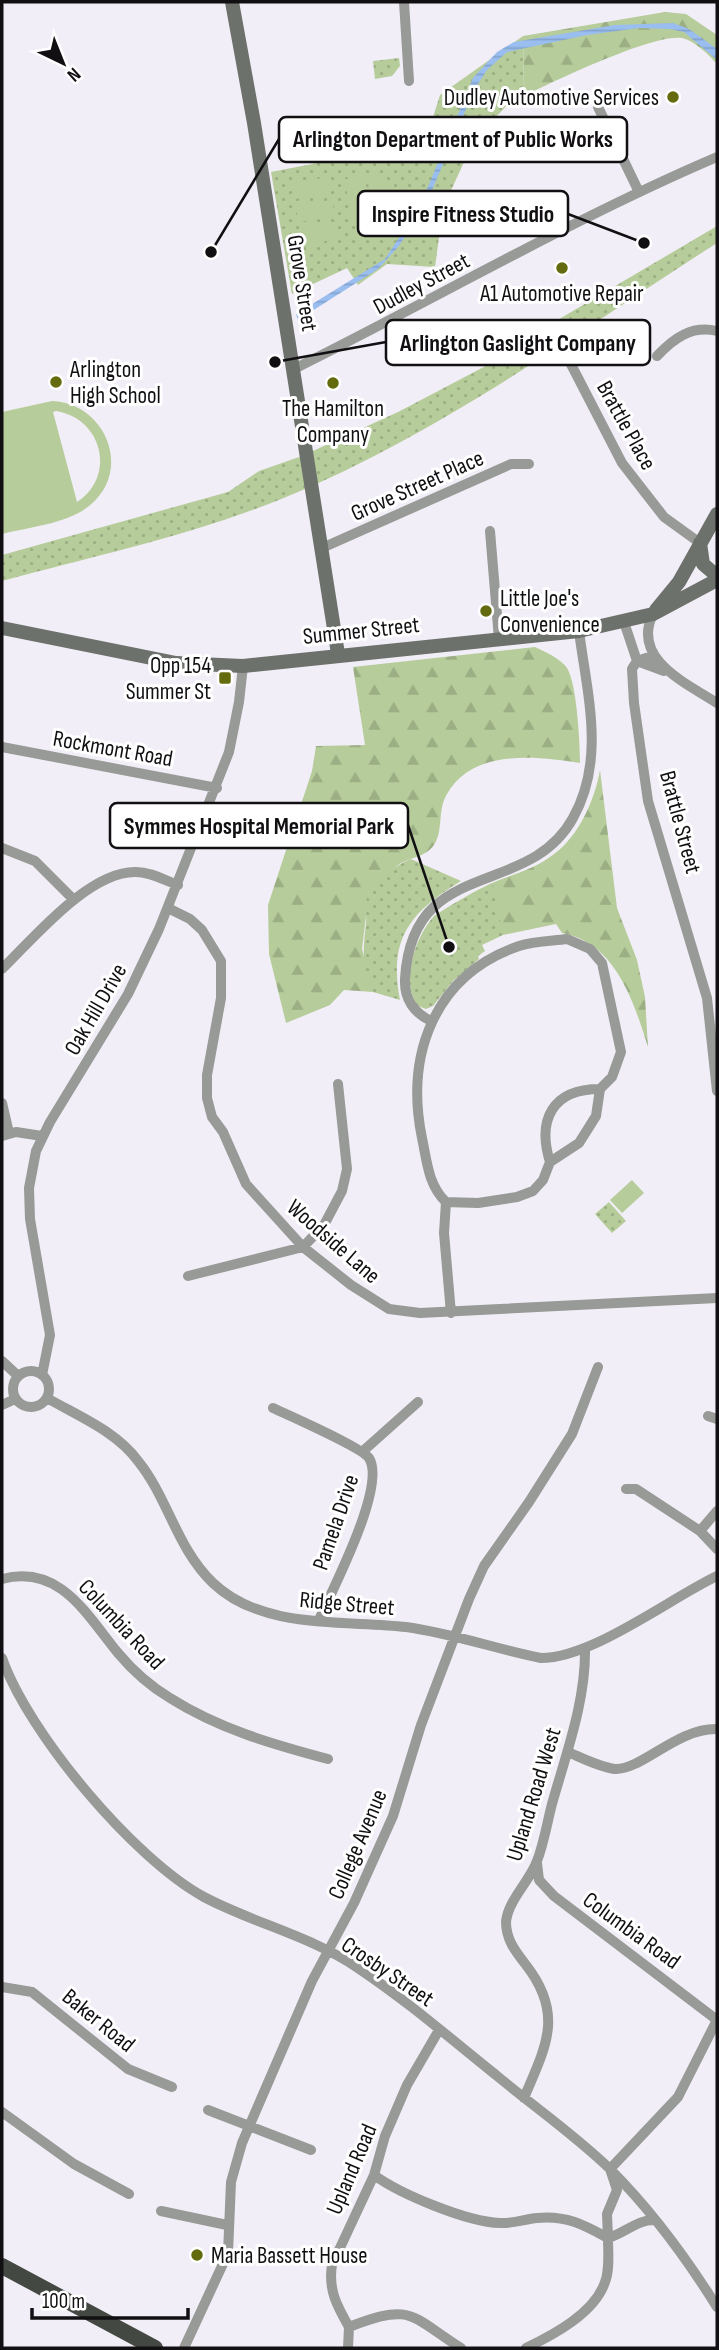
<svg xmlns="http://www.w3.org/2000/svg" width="719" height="2350" font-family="'Sofia Sans Condensed',sans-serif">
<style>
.forest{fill:url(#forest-firs)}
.park{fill:url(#park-dots)}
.pitch{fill:#b6cc9a;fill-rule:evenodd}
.water{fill:url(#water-rules)}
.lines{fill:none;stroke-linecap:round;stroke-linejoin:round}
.minor{stroke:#979a96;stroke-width:10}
.secondary{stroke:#6d716c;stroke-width:14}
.trunk{stroke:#434842;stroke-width:16}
.poi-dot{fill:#646b0f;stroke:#fff;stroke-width:2.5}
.labels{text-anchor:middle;stroke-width:6;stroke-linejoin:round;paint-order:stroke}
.poi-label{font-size:23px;fill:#110f12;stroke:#fff;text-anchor:start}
.street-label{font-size:23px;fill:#110f12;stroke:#fff}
.leader{fill:none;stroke:#110f12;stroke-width:2.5}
.callout-dot{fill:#110f12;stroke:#fff;stroke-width:2.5}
.callout{fill:#fff;stroke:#110f12;stroke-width:2.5}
.callout-label{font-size:24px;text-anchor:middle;font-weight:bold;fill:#110f12}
</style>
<defs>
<pattern id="forest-firs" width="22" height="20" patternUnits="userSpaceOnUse" patternTransform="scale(1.75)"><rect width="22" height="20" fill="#b6cc9a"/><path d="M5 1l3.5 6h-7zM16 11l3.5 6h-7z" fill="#9bae84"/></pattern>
<pattern id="park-dots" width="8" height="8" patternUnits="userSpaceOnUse" patternTransform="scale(1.75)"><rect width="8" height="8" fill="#b6cc9a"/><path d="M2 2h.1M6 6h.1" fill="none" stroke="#9bae84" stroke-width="1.8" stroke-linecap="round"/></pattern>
<pattern id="water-rules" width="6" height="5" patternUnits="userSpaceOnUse" patternTransform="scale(1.75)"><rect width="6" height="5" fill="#99beef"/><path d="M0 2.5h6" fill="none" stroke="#83a2cc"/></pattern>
</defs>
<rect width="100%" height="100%" fill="#f2eef7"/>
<path class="forest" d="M 665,12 L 686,14 L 717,35 L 717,64 C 709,55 695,41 682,38 C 654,33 552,82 524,96 L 523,36 Z
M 535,647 C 546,652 561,659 567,668 C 577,684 580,743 580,763 C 535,756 469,748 445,798 C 438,812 443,832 434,845 C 425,858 408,857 397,866 C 387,874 379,884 369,892 L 362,949 L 373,992 L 344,990 L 330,1005 L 286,1023 L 269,954 L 268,905 L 312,771 L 316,746 L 365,745 L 353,667 Z
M 600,770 L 617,908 L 637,960 L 645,997 L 648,1047 C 634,1002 615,942 562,933 L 556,924 L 503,935 L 497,924 L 434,916 C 452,904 471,893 490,884 C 512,874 536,869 554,854 C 579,836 595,799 600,770 Z"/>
<path class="park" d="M 523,36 L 524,96 L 515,97 L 495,118 L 480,127 L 443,208 L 435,267 L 387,264 L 358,285 L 347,268 L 292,294 L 271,172 L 379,151 L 398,118 L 428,133 L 440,95 Z
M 399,58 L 400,66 L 392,76 L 375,79 L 373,61 Z
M 717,226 L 717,243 C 571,336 429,442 266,505 C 180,538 90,557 2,581 L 2,555 L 228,492 L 259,471 L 302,456 L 398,412 L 518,349 L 561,318 Z
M 411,859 L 461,881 C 411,912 388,937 400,1000 L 373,992 C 361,969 363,948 366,924 C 367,913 364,903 369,892 C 373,882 401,862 411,859 Z
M 492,883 L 503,935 L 482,945 L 485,951 L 478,956 L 479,959 L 453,981 L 433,1006 L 426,1009 L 418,1006 C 399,982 416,936 434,916 Z
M 609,1202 L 626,1221 L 612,1233 L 595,1214 Z"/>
<path class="pitch" d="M 384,173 L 390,210 L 373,213 L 367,176 Z
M 329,177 L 331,194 L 295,199 L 292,183 Z
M 362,177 L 367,213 L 350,216 L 345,179 Z
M 332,200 L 335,217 L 298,222 L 296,205 Z
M 335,222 L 338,239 L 301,245 L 299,228 Z
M 52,401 C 105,403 134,470 89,506 C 67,524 29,527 2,534 L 2,412 ZM 56,411 C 102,418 117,476 77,502 L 53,412 Z
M 632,1180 L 644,1193 L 622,1213 L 610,1200 Z"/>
<path class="water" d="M 673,23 L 689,29 L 717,49 L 717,60 L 684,32 L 670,29 L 639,28 L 587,35 L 507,52 L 487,70 L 474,90 L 425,207 L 398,247 L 378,269 L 298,320 L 296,314 L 385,259 L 420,206 L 473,78 L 497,52 L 514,42 L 615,25 Z"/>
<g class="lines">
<path class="minor" d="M 404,2 L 409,81
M 598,107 L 638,190
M 561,345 L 622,463 L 664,517 L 700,543
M 657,356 C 674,338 692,325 717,331
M 294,369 C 435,299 572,219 717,157
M 490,531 L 499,639
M 322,548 L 511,464 L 529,464
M 653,614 C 631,659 686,683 717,703
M 624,622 L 637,661 L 664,671
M 652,656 L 637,661 L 632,669 L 634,703 L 648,801 L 707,998 L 717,1091
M 2,747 L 217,788
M 2,848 L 35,861 L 74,900
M 168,908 L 190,919 L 202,930 L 221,961 L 221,998 L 207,1075 L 207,1098 L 212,1117 L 223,1132 L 246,1184 L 303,1247 L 351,1285 L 389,1309 L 420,1313 L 717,1298
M 567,939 L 590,949 L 602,963 L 621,1052 L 612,1077 L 600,1089 L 596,1116 L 579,1143 L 550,1162 L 543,1180 L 533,1191 L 517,1197 L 478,1203 L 446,1202 C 428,1185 427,1161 422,1138 C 405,1055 434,975 519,946 C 534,941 552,941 567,939 Z
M 2,969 C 34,938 89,871 136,872 C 151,872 164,880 178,885
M 431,1021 C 414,1013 404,999 405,979 C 412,855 528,900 573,818 C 606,759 587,694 579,631
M 2,1103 L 9,1133
M 2,1136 L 16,1132 L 42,1136
M 550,1162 C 537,1120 552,1089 600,1089
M 446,1202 L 444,1233 L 451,1313
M 188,1276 L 303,1247 L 324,1225 L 342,1191 L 347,1169 L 338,1084
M 2,1361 L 18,1376
M13 1389a18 18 0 1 1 36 0a18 18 0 1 1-36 0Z
M 42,1375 L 50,1335 L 30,1219 L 29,1188 L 36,1151 L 50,1122 L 128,994 L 159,929 L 229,752 L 239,702 L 243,666
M 47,1398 C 78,1416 116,1431 138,1461 C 168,1498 177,1549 213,1583 C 262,1630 344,1620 406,1627 C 451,1633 496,1649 541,1658 C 592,1658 669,1599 717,1576
M 2,1405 L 15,1399
M 273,1408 C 290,1416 361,1447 369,1458 C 387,1486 332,1590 319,1620
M 708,1416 L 717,1419
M 362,1452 L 418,1402
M 626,1489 L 636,1489 L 700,1531 L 717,1549
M 700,1531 L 717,1511
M 2,1579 C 60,1564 86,1614 118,1653 C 133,1671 150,1686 170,1698 C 219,1729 272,1744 328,1759
M 2,1658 C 28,1733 134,1859 204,1897 C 253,1923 311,1936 358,1968 C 406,2000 451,2039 496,2075 C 533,2106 575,2135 610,2169 C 651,2210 687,2259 717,2307
M 568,1752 C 582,1758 599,1767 615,1769 C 642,1770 677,1728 717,1729
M 537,1863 L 539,1880 L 554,1896 L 717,2020
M 2,1987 L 32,1992 L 128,2069 L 172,2087
M 524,2098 C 545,2048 565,2015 526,1965 C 516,1952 506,1940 506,1922 C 508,1900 530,1881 537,1861 C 544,1843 547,1823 552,1804 C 566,1754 586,1701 585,1648
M 208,2110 L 311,2150
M 2,2112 L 74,2164 L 129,2194
M 374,2175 C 400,2194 467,2222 500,2223 C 513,2224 525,2219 537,2218 C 566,2215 584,2225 608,2238 L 607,2214 L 617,2190 L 610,2169 L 678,2097 L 717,2020
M 161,2211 L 227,2225
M 349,2327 C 337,2306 328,2290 332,2265 L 374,2175 L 385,2136 L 407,2085 L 439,2030
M 184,2348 L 228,2253 L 231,2182 L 242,2143 L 312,1981 L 354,1903 L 393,1816 L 421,1725 L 469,1599 L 484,1566 L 529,1502 L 572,1434 L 598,1367
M 348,2348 L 349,2327 C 412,2303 408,2314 461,2348
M 526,2348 C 553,2335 595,2313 605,2282 C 610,2270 608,2251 608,2238 C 625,2233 638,2219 655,2220"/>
<path class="secondary" d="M 232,2 L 254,123 L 338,654
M 700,543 L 703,564 L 717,576
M 656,610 L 679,582 L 717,514
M 2,628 L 176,663 L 243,666 L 579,631 L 653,614 L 717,580"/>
<path class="trunk" d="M 2,2266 L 155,2348"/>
</g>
<g class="poi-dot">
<circle cx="673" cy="97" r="7"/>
<circle cx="562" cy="268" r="7"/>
<circle cx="56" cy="382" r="7"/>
<circle cx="333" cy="383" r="7"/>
<circle cx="486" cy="611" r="7"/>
<rect x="218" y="671" width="14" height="14" rx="3.5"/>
<circle cx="197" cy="2255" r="7"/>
</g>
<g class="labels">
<g class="poi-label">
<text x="659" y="105" text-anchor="end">Dudley Automotive Services</text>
<text x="562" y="301" text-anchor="middle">A1 Automotive Repair</text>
<text x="70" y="377">Arlington<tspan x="70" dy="26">High School</tspan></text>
<text x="333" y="416" text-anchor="middle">The Hamilton<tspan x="333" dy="26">Company</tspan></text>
<text x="500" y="606">Little Joe's<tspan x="500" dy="26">Convenience</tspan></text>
<text x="211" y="673" text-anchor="end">Opp 154<tspan x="211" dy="26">Summer St</tspan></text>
<text x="211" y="2263">Maria Bassett House</text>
</g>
<g class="street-label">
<text transform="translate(303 283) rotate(81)" y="8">Grove Street</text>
<text transform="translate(421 283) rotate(-28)" y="8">Dudley Street</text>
<text transform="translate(627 425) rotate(61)" y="8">Brattle Place</text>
<text transform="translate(417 485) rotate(-24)" y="8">Grove Street Place</text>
<text transform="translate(361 630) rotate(-6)" y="8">Summer Street</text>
<text transform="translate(113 748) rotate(10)" y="8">Rockmont Road</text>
<text transform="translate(681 822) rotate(75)" y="8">Brattle Street</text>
<text transform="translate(95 1009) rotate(-60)" y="8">Oak Hill Drive</text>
<text transform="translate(334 1241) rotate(41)" y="8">Woodside Lane</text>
<text transform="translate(335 1522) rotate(-71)" y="8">Pamela Drive</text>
<text transform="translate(347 1603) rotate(5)" y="8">Ridge Street</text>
<text transform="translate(122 1624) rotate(47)" y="8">Columbia Road</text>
<text transform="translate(533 1794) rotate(-73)" y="8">Upland Road West</text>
<text transform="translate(357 1844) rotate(-67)" y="8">College Avenue</text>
<text transform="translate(632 1930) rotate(36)" y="8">Columbia Road</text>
<text transform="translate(388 1971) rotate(34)" y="8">Crosby Street</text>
<text transform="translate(99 2020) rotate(39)" y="8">Baker Road</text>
<text transform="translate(351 2169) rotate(-67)" y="8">Upland Road</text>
</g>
</g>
<path class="leader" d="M211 252L279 139M644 243L568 214M275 362L386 342M449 947L408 825"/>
<g class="callout-dot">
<circle cx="211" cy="252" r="7"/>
<circle cx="644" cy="243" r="7"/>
<circle cx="275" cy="362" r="7"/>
<circle cx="449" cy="947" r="7"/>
</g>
<g class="callout">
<rect x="279" y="117" width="348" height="45" rx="7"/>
<rect x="358" y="191" width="210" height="45" rx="7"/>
<rect x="386" y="320" width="264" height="45" rx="7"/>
<rect x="110" y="803" width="298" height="45" rx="7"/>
</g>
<g class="callout-label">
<text x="453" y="147">Arlington Department of Public Works</text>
<text x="463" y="222">Inspire Fitness Studio</text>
<text x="518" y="351">Arlington Gaslight Company</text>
<text x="259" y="834">Symmes Hospital Memorial Park</text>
</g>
<rect width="719" height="2350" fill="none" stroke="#110f12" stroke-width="7"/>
<g transform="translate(63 63) rotate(137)" stroke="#ffffff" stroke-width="5" paint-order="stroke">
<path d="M0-5L12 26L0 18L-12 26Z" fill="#110f12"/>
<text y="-10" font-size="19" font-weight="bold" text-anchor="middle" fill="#110f12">N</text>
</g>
<path d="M32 2308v10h156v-10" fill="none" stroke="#110f12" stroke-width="3.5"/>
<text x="42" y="2308" font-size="21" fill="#110f12" stroke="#ffffff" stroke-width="5" paint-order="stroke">100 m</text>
</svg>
